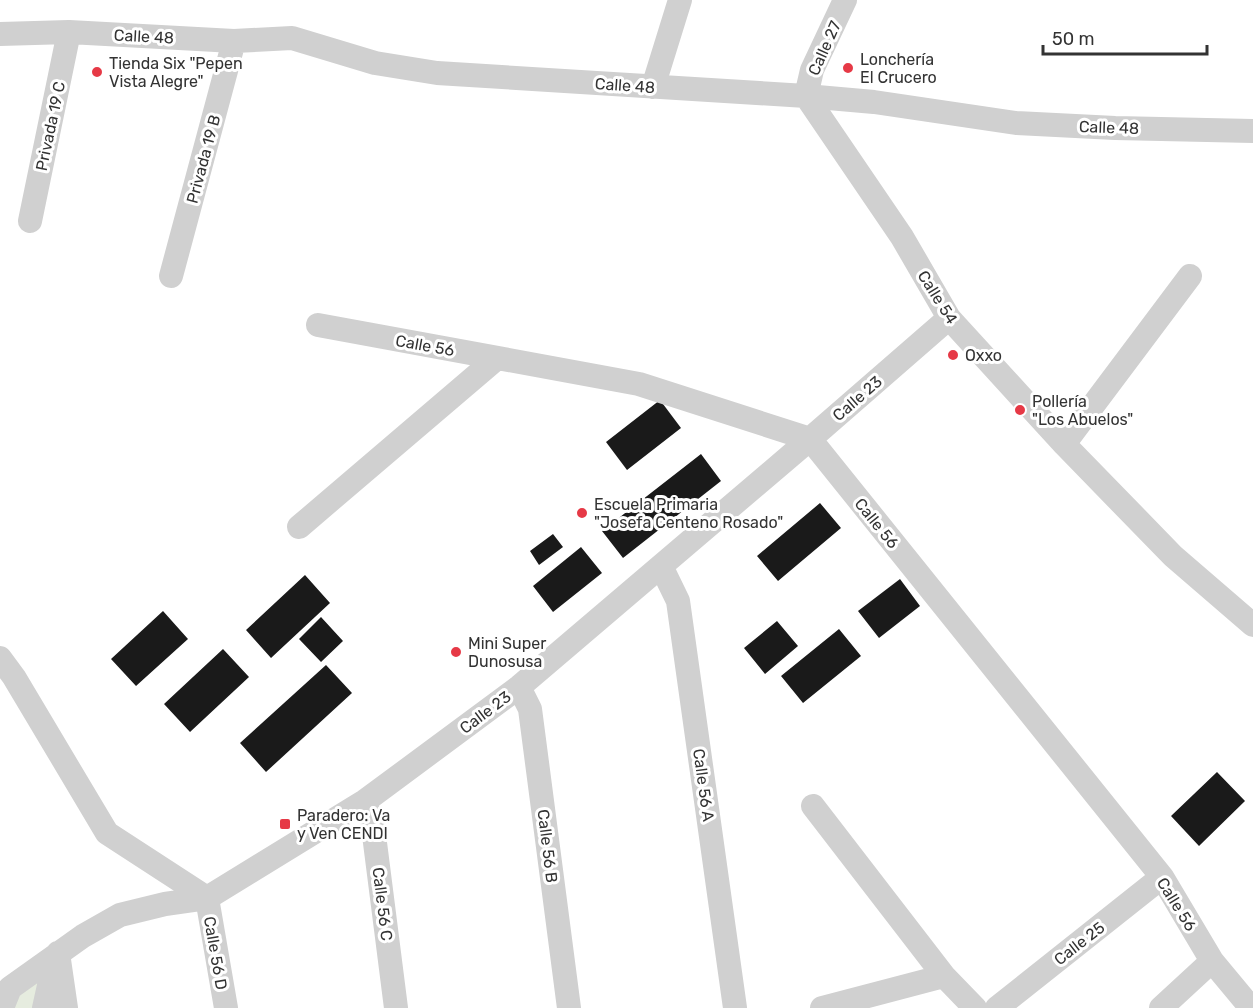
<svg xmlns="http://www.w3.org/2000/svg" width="1253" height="1008" font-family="Rubik,sans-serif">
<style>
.green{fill:#e6ecdf}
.building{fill:#1a1a1a}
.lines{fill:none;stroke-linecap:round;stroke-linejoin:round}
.minor{stroke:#d0d0d0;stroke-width:24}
.poi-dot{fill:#e63946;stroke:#fff;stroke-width:2}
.labels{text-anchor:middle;stroke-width:6;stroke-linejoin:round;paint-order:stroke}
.street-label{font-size:16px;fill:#333;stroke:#fff}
.poi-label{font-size:16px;fill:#333;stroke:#fff;text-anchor:start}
</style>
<rect width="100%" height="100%" fill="#fff"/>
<path class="green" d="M 40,967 L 41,1008 L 5,1008 Z"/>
<path class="building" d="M 660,400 L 681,428 L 627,470 L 606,442 Z
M 701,454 L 721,481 L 623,558 L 602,531 Z
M 820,503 L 841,528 L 778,581 L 757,556 Z
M 553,534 L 563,547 L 539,565 L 530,551 Z
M 581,547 L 602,573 L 553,612 L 533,586 Z
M 305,575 L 330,603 L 271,658 L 246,630 Z
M 900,579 L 920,606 L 879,638 L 858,611 Z
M 163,611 L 188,639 L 136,686 L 111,659 Z
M 321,617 L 343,641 L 321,662 L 299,639 Z
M 777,621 L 798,646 L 765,674 L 744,648 Z
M 839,629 L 861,656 L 803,703 L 781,676 Z
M 223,649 L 249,677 L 190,732 L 164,704 Z
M 326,665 L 352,693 L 266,772 L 240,743 Z
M 1217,772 L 1245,801 L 1199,846 L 1171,816 Z"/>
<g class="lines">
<path class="minor" d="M 845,0 L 812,70 L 806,96 L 902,237 L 949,318 L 1064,444 L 1173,556 L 1253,625
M 0,34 L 69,32 L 234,41 L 292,38 L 375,63 L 437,73 L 806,96 L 874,102 L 1016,123 L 1115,128 L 1253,131
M 653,87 L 680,0
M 30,221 L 69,32
M 171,276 L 234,41
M 318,325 L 639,384 L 810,439 L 1162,877 L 1212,961 L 1251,1008
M 1064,444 L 1190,276
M 299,527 L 497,358
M 661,566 L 678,601 L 735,1008
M 0,658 L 14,677 L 107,833 L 207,898 L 226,1008
M 519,687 L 530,709 L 569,1008
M 365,801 L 373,827 L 396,1008
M 813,806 L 944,976 L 975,1008
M 58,953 L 66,1008
M 2,1008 L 10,988 L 83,936 L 120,915 L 165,904 L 207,898 L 365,801 L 519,687 L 810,439 L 949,318
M 44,1008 L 54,963
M 822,1008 L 944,976
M 997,1008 L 1162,877
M 1161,1008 L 1212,961"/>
</g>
<g class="poi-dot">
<circle cx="848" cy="68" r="6"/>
<circle cx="97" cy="72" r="6"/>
<circle cx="953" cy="355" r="6"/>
<circle cx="1020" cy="410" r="6"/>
<circle cx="582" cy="513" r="6"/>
<circle cx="456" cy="652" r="6"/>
<rect x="279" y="818" width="12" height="12" rx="3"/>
</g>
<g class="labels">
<g class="street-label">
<text transform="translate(144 36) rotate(3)" y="6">Calle 48</text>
<text transform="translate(824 48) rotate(-66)" y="6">Calle 27</text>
<text transform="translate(625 85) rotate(4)" y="6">Calle 48</text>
<text transform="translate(50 126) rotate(-78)" y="6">Privada 19 C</text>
<text transform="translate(1109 127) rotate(2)" y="6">Calle 48</text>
<text transform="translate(203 159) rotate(-75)" y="6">Privada 19 B</text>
<text transform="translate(938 297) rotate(58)" y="6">Calle 54</text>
<text transform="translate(425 345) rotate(10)" y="6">Calle 56</text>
<text transform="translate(857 398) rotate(-41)" y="6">Calle 23</text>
<text transform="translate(877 523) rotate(51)" y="6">Calle 56</text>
<text transform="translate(485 712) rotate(-37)" y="6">Calle 23</text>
<text transform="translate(704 785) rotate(82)" y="6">Calle 56 A</text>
<text transform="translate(548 846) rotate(83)" y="6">Calle 56 B</text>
<text transform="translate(383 904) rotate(83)" y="6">Calle 56 C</text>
<text transform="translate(1177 904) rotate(58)" y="6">Calle 56</text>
<text transform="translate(1079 943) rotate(-38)" y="6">Calle 25</text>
<text transform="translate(216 953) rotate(80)" y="6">Calle 56 D</text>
</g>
<g class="poi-label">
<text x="860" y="65">Lonchería<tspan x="860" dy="18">El Crucero</tspan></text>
<text x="109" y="69">Tienda Six "Pepen<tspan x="109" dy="18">Vista Alegre"</tspan></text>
<text x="965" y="361">Oxxo</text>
<text x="1032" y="407">Pollería<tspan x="1032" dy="18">"Los Abuelos"</tspan></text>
<text x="594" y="510">Escuela Primaria<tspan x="594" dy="18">"Josefa Centeno Rosado"</tspan></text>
<text x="468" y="649">Mini Super<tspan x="468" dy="18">Dunosusa</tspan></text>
<text x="297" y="821">Paradero: Va<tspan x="297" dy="18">y Ven CENDI</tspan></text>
</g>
</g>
<path d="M1043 45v9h164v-9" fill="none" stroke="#333333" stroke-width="3"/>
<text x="1052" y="45" font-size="18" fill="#333333" stroke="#ffffff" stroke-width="4.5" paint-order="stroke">50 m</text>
</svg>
